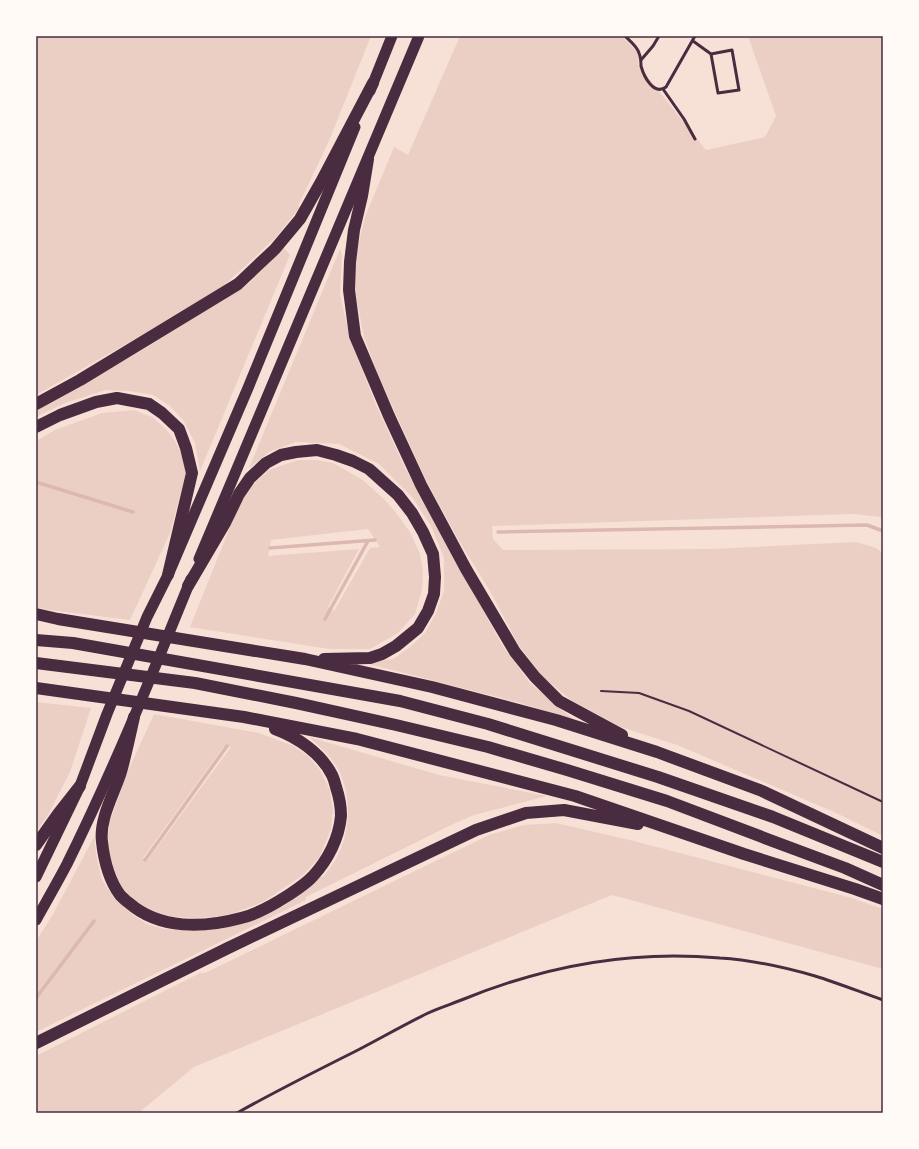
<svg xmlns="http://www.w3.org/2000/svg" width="919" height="1149" font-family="Ubuntu,sans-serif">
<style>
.green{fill:#ebcfc5;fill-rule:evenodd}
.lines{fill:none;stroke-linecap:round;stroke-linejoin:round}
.stream{stroke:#dcb8b0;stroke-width:3.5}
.path{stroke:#4a2c40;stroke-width:2}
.service{stroke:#4a2c40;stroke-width:3}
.trunk{stroke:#4a2c40;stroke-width:11}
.motorway{stroke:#4a2c40;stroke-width:12}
.neatline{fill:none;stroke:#4a2c40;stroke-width:1.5}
</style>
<rect width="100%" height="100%" fill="#f7e1d7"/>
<path class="green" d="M 36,36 L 371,36 L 329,141 L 298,206 L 300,207 L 277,236 L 252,260 L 223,286 L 135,339 L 36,395 Z
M 460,36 L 621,36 L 639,53 L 638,65 L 706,150 L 765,137 L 776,116 L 748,36 L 883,36 L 883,518 L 880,517 L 853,514 L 492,526 L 493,539 L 503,550 L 713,549 L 856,542 L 876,548 L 883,553 L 883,836 L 834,812 L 677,745 L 621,727 L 571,700 L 542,676 L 518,644 L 490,591 L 459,541 L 424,476 L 379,377 L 364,337 L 356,297 L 354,263 L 365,217 L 394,147 L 408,155 Z
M 284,248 L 290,255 L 200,471 L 195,443 L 183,420 L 170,406 L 153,395 L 129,391 L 106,390 L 65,403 L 36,417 L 36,410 L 136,354 L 249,283 Z
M 340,249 L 342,255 L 340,295 L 351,341 L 376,405 L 406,470 L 502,645 L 530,683 L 574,720 L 517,702 L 365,663 L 393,659 L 410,647 L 425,633 L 436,613 L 444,591 L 444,558 L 431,526 L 412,497 L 379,464 L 339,444 L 296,442 L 269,452 L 249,468 Z
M 134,410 L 152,417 L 166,429 L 175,441 L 181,453 L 186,473 L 170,533 L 130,620 L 49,610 L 36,607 L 36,441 L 55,430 L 102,413 Z
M 298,460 L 316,460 L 333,463 L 363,480 L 385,500 L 397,514 L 410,532 L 420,554 L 423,571 L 422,590 L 415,614 L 398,633 L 370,649 L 329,649 L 190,627 L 238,507 L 252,486 L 269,470 ZM 368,529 L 380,547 L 370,548 L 334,611 L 328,607 L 359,549 L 268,556 L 271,540 Z
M 36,702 L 91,708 L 70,772 L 48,815 L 36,832 Z
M 154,714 L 259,733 L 294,746 L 309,757 L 320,770 L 330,790 L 333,811 L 331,829 L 325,844 L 319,858 L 303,875 L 263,902 L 234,913 L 214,917 L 194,918 L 174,917 L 155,913 L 141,905 L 127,895 L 115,877 L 107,841 L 110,821 L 127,773 ZM 224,746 L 231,747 L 147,861 L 143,858 Z
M 309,737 L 439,775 L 547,796 L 474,815 L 451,825 L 306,897 L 306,900 L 36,1032 L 36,941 L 52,916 L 94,837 L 97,859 L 102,880 L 114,898 L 133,915 L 147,924 L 164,929 L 192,931 L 218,929 L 247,922 L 284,906 L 304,891 L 320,876 L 323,877 C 328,871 333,864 337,857 C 351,829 352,797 338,769 C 331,756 320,747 309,737 Z
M 556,823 L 630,840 L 852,898 L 883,909 L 883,969 L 612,895 L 194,1067 L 142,1110 L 140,1113 L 36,1113 L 36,1056 L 200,973 L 205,973 L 489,835 L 524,825 Z"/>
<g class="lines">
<path class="stream" d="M 36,482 L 133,512
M 498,532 L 867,525 L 883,531
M 270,548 L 375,540
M 325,619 L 368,541
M 145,860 L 227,746
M 36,998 L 94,921"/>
<path class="path" d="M 601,691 L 639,693 L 689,711 L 883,802"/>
<path class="service" d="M 625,36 C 630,41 637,46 639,53 C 641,58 641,62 641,66 C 644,77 654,96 666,87 L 695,36
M 693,41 L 711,54 L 718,93 L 739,90 L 732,50 L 711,54
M 641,60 L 653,46 L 659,36
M 663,89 L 684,119 L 695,139
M 237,1113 C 276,1091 316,1071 356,1051 C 379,1039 402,1026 426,1014 C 438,1008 452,1004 464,999 C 545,966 633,950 720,958 C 752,960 784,967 815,976 C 838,983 860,992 883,1000"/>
<path class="trunk" d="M 370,91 L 392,36
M 199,559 C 271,384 347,211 419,36
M 36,877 L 80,786 L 107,714 L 147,617 L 168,575 L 248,388 L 355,127
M 36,920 C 46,902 57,883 67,864 C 113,771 152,675 191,579"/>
<path class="motorway" d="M 368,159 L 362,196 L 354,230 L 350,262 L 349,290 L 355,336 L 389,416 L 421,485 L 466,569 L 515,652 L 535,677 L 559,701 L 622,735
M 36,404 L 80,380 L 238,284 L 275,249 L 300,219 L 321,182 L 373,83
M 36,427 L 60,415 L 96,402 L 117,398 L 149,404 L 162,413 L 179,429 L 186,448 L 192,473 L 168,575
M 188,586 L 225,523 L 239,494 L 250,478 L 266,463 L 281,455 L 296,452 L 317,450 L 336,455 L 353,461 L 369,469 L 398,495 L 412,513 L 423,532 L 433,554 L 435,577 L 434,594 L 428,611 L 418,628 L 396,646 L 382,654 L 370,658 L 324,659
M 36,614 L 58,619 L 305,659 L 432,687 L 556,720 L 657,752 L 762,791 L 883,848
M 36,640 L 73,643 L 400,701 L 488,724 L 658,777 L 773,817 L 883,862
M 36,663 L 195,683 L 296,703 L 396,725 L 488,747 L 567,770 L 667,801 L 762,837 L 845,868 L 883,885
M 36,688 L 244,717 L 357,739 L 575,796 L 744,854 L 855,889 L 883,899
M 134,717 C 130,735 126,754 121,772 C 114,794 99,819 102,842 C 104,860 109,880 120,895 C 123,898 126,901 129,903 C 160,930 204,928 241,918 C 258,914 273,905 287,896 C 296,890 306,884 313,876 C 328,860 339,838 341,816 C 341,807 339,796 336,787 C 335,783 334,779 332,775 C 321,753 297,737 275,729
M 36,845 L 58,814 L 80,786
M 36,1043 L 228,948 L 476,830 L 526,813 L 564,810 L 638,824"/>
</g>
<rect width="919" height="1149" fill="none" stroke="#fffaf5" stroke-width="74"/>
<rect x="37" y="37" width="845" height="1075" class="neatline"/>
</svg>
